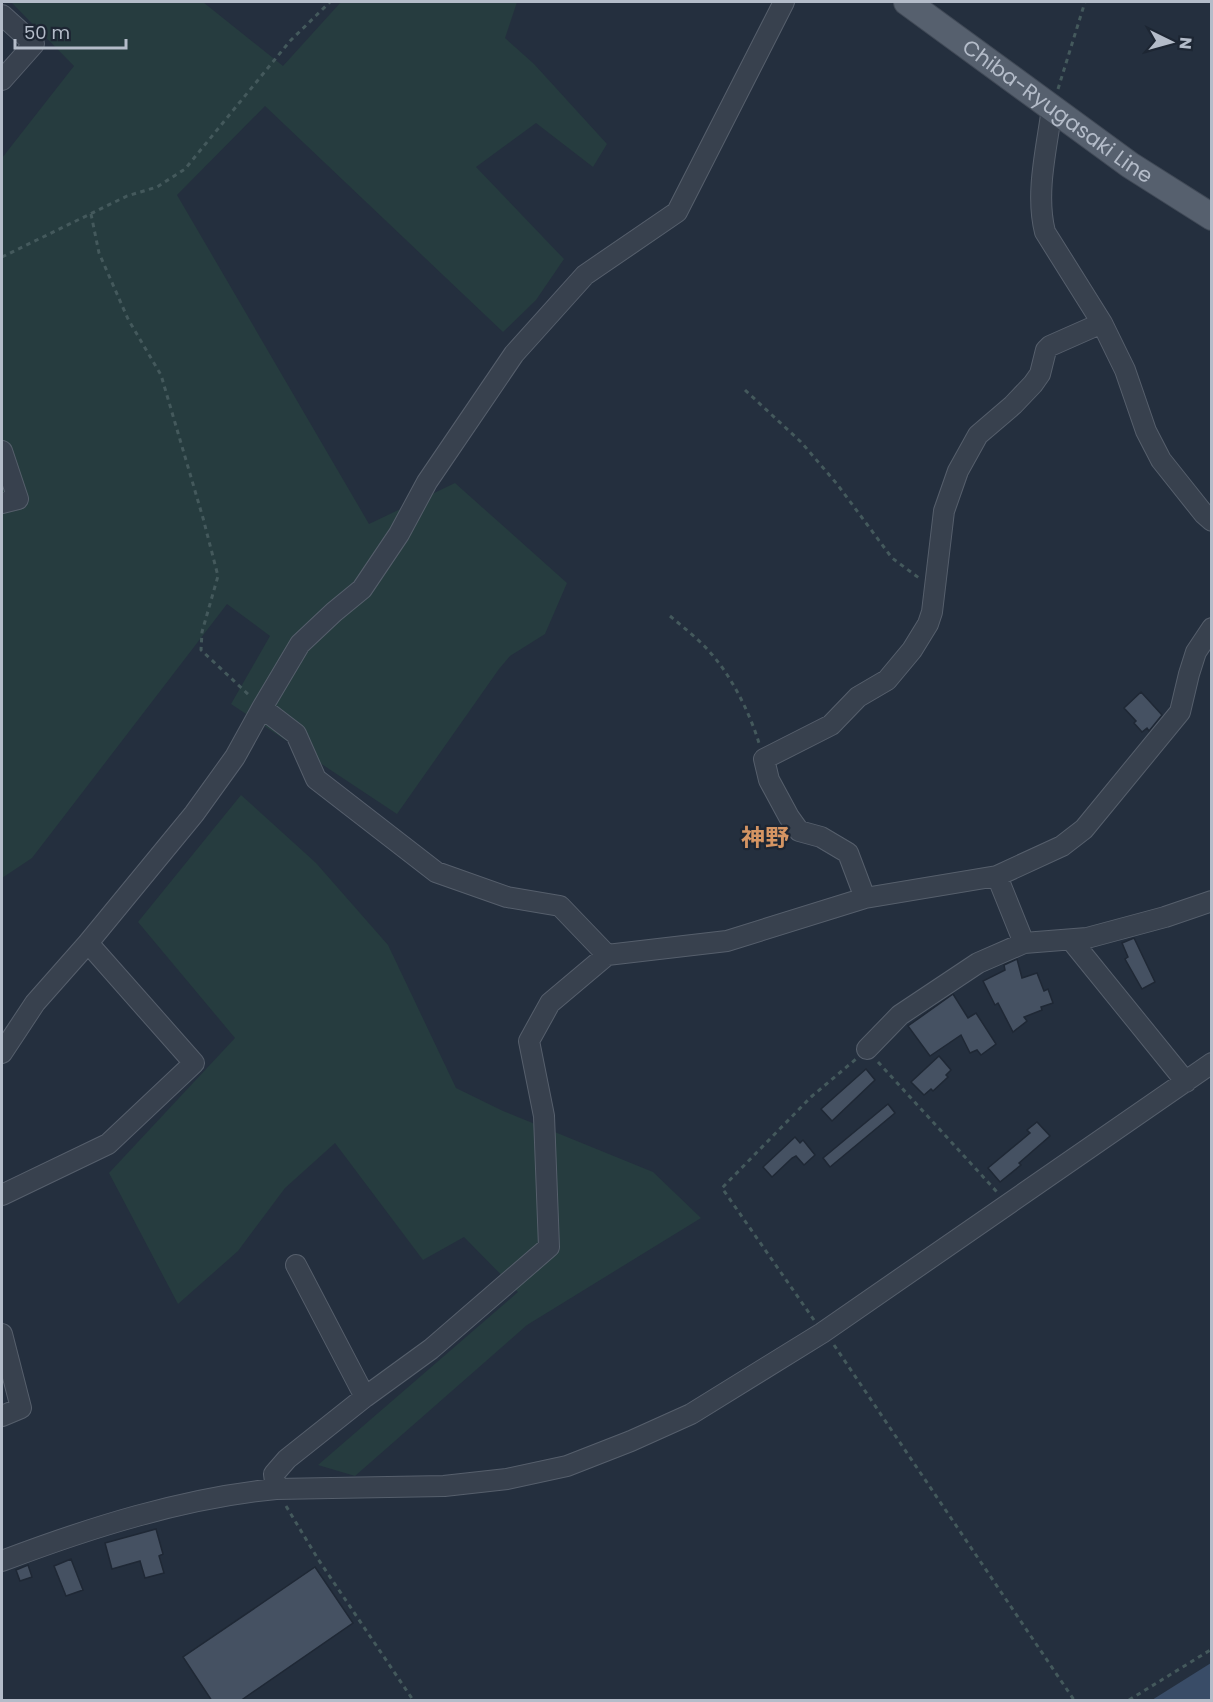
<svg xmlns="http://www.w3.org/2000/svg" width="1213" height="1702" font-family="Poppins,'Noto Sans JP',sans-serif">
<style>
.green{fill:#263c3f}
.water{fill:#394c67}
.building{fill:#455162;stroke:#1f2835;stroke-width:1.5}
.lines{fill:none;stroke-linecap:round;stroke-linejoin:round}
.minor-casing{stroke:#565f6c;stroke-width:22}
.major-casing{stroke:#414a57;stroke-width:28}
.path{stroke:#44595c;stroke-width:3;stroke-dasharray:4.5 4.5;stroke-linecap:butt}
.minor{stroke:#38414e;stroke-width:20}
.major{stroke:#56606e;stroke-width:26}
.labels{text-anchor:middle;stroke-width:4.5;stroke-linejoin:round;paint-order:stroke}
.street-label{font-size:21px;fill:#b4bcc9;stroke:#1d2633}
.quarter-label{font-size:24px;font-weight:bold;fill:#d59563;stroke:#1d2633}
</style>
<rect width="100%" height="100%" fill="#242f3e"/>
<path class="green" d="M 11,2 L 203,2 L 283,66 L 341,2 L 517,2 L 505,38 L 534,64 L 607,144 L 593,167 L 536,123 L 476,167 L 564,259 L 536,300 L 503,332 L 265,106 L 177,195 L 369,524 L 455,483 L 567,583 L 545,634 L 510,656 L 499,669 L 397,814 L 231,704 L 270,636 L 227,604 L 32,858 L 2,878 L 2,158 L 74,66 Z
M 241,795 L 316,863 L 388,945 L 456,1088 L 503,1111 L 653,1172 L 701,1218 L 527,1325 L 355,1476 L 318,1465 L 518,1292 L 464,1237 L 423,1260 L 335,1143 L 285,1188 L 238,1251 L 178,1304 L 109,1173 L 235,1038 L 138,922 Z"/>
<path class="water" d="M 1211,1663 L 1211,1700 L 1152,1700 Z"/>
<path class="building" d="M 1141,692 L 1162,715 L 1149,731 L 1147,728 L 1142,732 L 1134,723 L 1136,721 L 1124,708 Z
M 1134,938 L 1155,982 L 1142,989 L 1125,959 L 1128,957 L 1122,943 Z
M 1017,959 L 1022,978 L 1037,973 L 1044,991 L 1048,989 L 1053,1003 L 1041,1007 L 1042,1010 L 1024,1017 L 1027,1021 L 1013,1032 L 998,1003 L 995,1005 L 983,981 L 1005,970 L 1004,965 Z
M 953,994 L 968,1018 L 976,1013 L 996,1044 L 981,1055 L 977,1050 L 970,1053 L 961,1035 L 930,1056 L 908,1026 Z
M 939,1056 L 951,1070 L 946,1075 L 948,1077 L 933,1091 L 931,1089 L 924,1095 L 911,1082 Z
M 866,1069 L 875,1080 L 832,1121 L 821,1109 Z
M 888,1104 L 895,1113 L 830,1167 L 823,1158 Z
M 1037,1122 L 1050,1136 L 1019,1163 L 1021,1165 L 1000,1182 L 988,1168 L 1030,1133 L 1027,1130 Z
M 795,1137 L 800,1143 L 803,1140 L 815,1155 L 804,1165 L 796,1156 L 792,1158 L 772,1177 L 763,1167 Z
M 156,1529 L 163,1554 L 159,1556 L 164,1573 L 145,1578 L 140,1561 L 112,1569 L 105,1543 Z
M 71,1559 L 83,1590 L 66,1596 L 54,1566 Z
M 28,1565 L 32,1577 L 20,1581 L 16,1570 Z
M 315,1567 L 353,1623 L 240,1701 L 212,1701 L 183,1657 Z"/>
<g class="lines">
<defs>
<path id="minor" d="M 2,15 L 34,44 L 2,80
M 1052,108 C 1047,147 1035,193 1045,232 L 1102,323 L 1125,370 L 1146,431 L 1161,460 L 1204,514 L 1212,521
M 2,451 L 18,499 L 2,503
M 262,708 L 300,644 L 334,612 L 362,589 L 399,534 L 427,482 L 514,354 L 585,275 L 677,212 L 784,2
M 997,876 L 1024,943
M 865,898 L 848,853 L 821,837 L 799,831 L 789,817 L 769,780 L 764,759 L 831,725 L 858,697 L 887,680 L 912,650 L 928,624 L 932,612 L 944,511 L 958,471 L 978,435 L 1013,405 L 1033,384 L 1040,374 L 1046,350 L 1050,346 L 1102,323
M 1071,940 L 1186,1082
M 867,1049 L 900,1015 L 978,963 L 1024,943 L 1087,938 L 1165,917 L 1212,901
M 2,1053 L 35,1003 L 88,943 L 194,814 L 235,757 L 262,708 L 296,734 L 316,779 L 436,872 L 507,897 L 560,906 L 607,955 L 727,941 L 865,898 L 997,876 L 1062,846 L 1084,829 L 1180,712 L 1189,674 L 1196,652 L 1212,628
M 2,1195 L 108,1144 L 194,1063 L 88,943
M 296,1265 L 365,1397
M 2,1334 L 21,1408 L 2,1416
M 276,1489 L 274,1474 L 287,1459 L 365,1397 L 431,1349 L 549,1247 L 544,1116 L 529,1041 L 550,1003 L 607,955
M 2,1561 C 89,1528 183,1498 276,1489 L 444,1486 L 507,1479 L 567,1466 L 631,1441 L 691,1414 L 822,1333 L 1212,1063"/>
<g id="major">
<path id="s1" d="M 907,2 L 1130,165 L 1212,217"/>
</g>
</defs>
<use href="#minor" class="minor-casing"/>
<use href="#major" class="major-casing"/>
<path class="path" d="M 1058,89 L 1085,2
M 91,214 L 99,253 L 128,319 L 161,375 L 203,518 L 218,576 L 202,632 L 201,650 L 250,696
M 2,257 L 127,196 L 157,187 L 185,169 L 290,41 L 330,2
M 745,390 L 801,442 L 837,484 L 892,558 L 919,578
M 670,616 C 683,627 697,638 708,650 C 731,675 749,711 759,743
M 878,1062 L 997,1192
M 814,1320 L 722,1188 L 811,1097 L 856,1059
M 834,1345 L 1074,1700
M 286,1506 L 318,1559 L 413,1700
M 1129,1700 L 1212,1649"/>
<use href="#minor" class="minor"/>
<use href="#major" class="major"/>
</g>
<g class="labels">
<g class="street-label">
<text dy="7" stroke="none"><textPath href="#s1" startOffset="186">Chiba-Ryugasaki Line</textPath></text>
</g>
<g class="quarter-label">
<text x="765" y="846">神野</text>
</g>
</g>
<rect width="1213" height="1702" fill="none" stroke="#b4bcc9" stroke-width="6"/>
<g transform="translate(1171 42) rotate(95)" stroke="#1d2633" stroke-width="4.5" paint-order="stroke">
<path d="M0-4.5L10 22L0 15L-10 22Z" fill="#b4bcc9"/>
<text y="-9" font-size="16" font-weight="bold" text-anchor="middle" fill="#b4bcc9">N</text>
</g>
<path d="M15 39v9h111v-9" fill="none" stroke="#b4bcc9" stroke-width="3"/>
<text x="24" y="39" font-size="18" fill="#b4bcc9" stroke="#1d2633" stroke-width="4.5" paint-order="stroke">50 m</text>
</svg>
